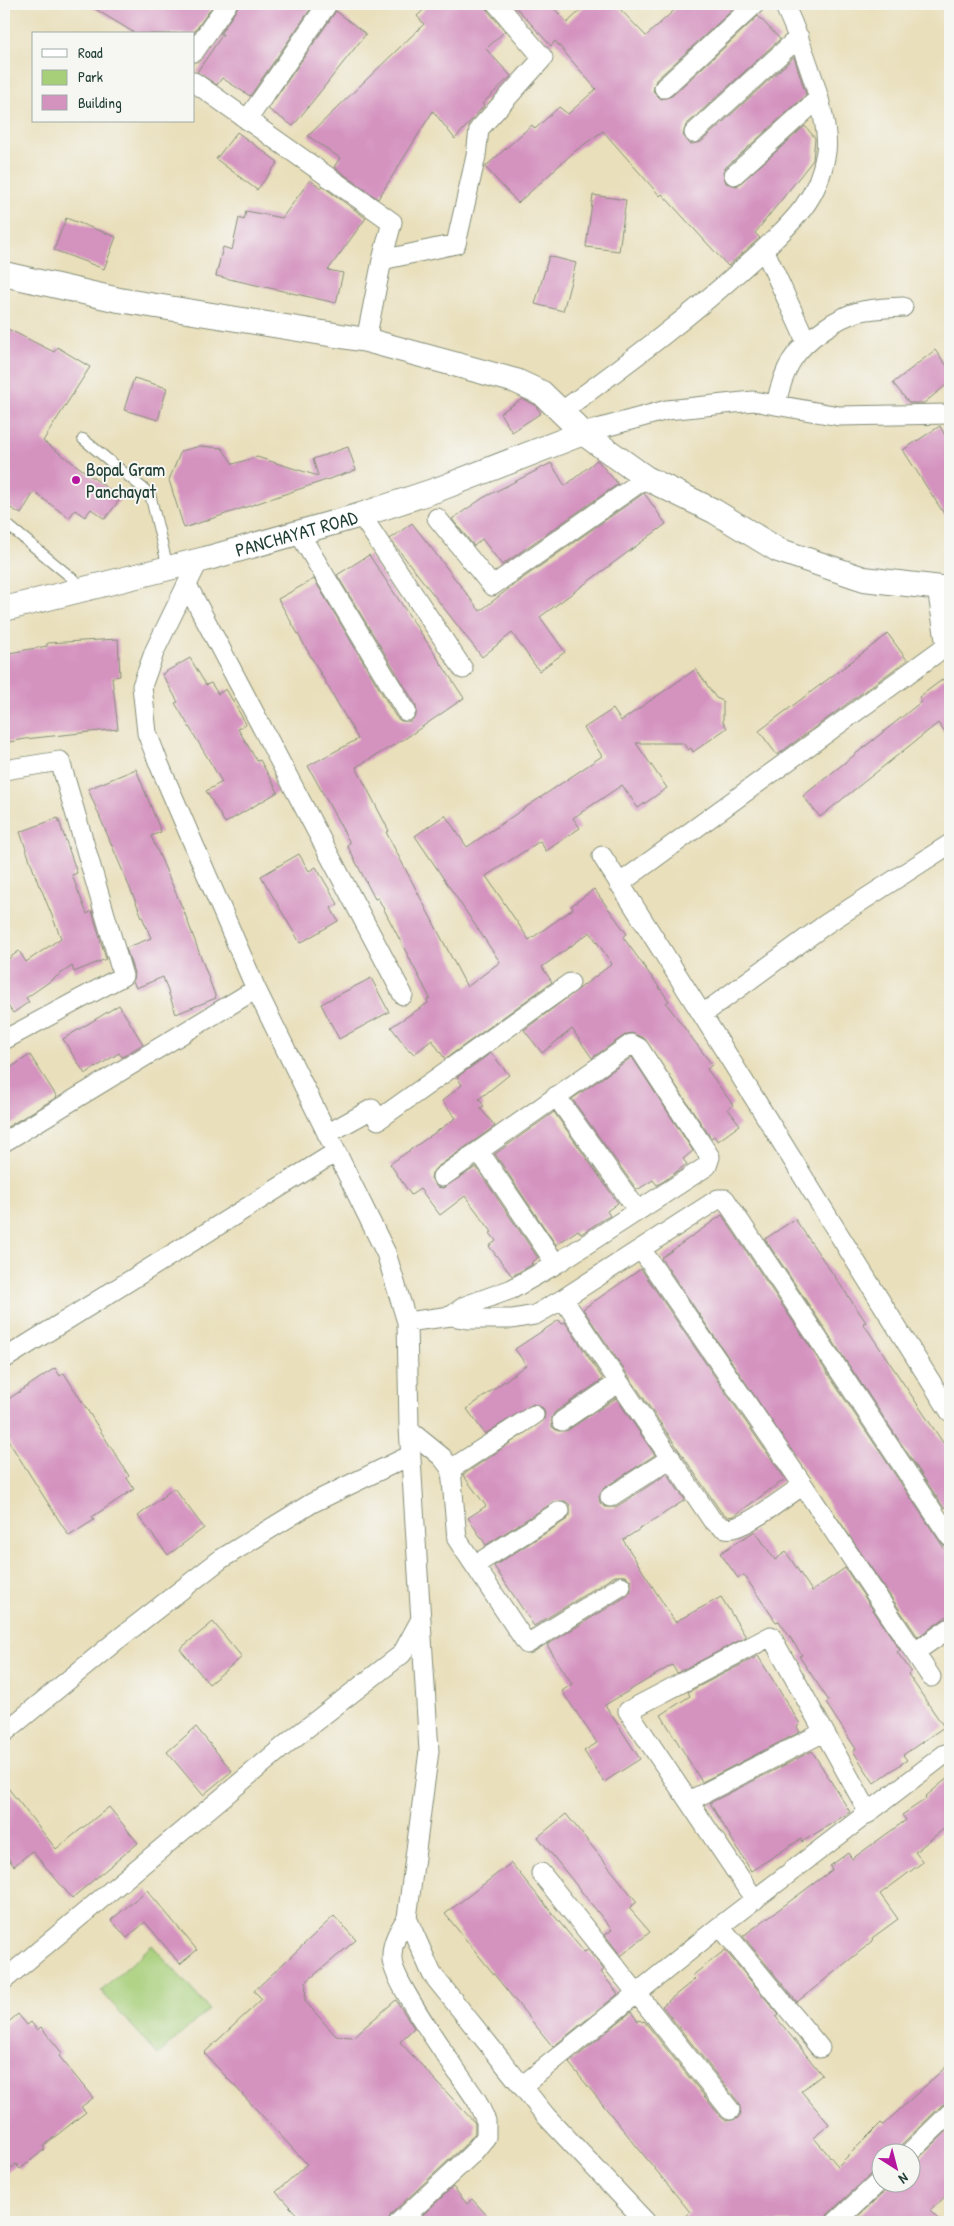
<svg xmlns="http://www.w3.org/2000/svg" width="954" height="2226" font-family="'Patrick Hand',sans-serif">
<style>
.green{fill:#a7cf7a;stroke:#638657}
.building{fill:#d492bf}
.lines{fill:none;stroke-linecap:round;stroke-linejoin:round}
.service-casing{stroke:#848e78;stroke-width:12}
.minor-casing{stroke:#848e78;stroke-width:21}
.tertiary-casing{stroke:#848e78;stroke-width:26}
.service{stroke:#fff;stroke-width:10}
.minor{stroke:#fff;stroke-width:19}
.tertiary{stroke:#fff;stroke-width:24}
.poi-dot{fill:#b5179e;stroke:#f6f6f2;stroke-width:2}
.labels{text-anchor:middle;stroke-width:4;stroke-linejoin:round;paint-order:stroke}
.poi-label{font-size:19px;fill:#1f3d34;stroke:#f6f6f2;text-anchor:start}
.street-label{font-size:19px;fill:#1f3d34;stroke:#f6f6f2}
</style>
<rect width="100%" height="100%" fill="#f6f6f2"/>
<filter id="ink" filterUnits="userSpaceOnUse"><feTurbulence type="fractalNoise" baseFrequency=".02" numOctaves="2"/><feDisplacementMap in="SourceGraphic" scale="10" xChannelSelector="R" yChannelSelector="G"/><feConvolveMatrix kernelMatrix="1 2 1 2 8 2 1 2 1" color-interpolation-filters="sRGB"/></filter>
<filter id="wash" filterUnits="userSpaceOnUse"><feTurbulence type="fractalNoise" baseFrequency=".0096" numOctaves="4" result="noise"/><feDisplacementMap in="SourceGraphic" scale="20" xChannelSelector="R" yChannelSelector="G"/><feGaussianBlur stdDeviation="1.12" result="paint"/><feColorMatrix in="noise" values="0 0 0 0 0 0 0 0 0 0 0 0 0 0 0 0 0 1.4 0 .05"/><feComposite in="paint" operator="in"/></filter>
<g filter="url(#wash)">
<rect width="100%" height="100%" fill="#e9dfbb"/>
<path class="green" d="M 152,1945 L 209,2009 L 158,2055 L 101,1991 Z"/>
<g id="blocks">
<path class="building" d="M 87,4 L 214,4 L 193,34 L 136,34 Z
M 238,4 L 314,4 L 250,96 L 222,78 L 217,85 L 197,72 L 223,34 L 220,34 L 236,10 Z
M 430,4 L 486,4 L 488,11 L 505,31 L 486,49 L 511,76 L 482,104 L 484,106 L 455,139 L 433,111 L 378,199 L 334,167 L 340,158 L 308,136 L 424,24 L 417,16 Z
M 513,4 L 550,4 L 567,23 L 587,4 L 615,4 L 646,36 L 681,4 L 739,4 L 656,80 L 653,91 L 661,99 L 672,96 L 758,16 L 780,39 L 686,125 L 683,135 L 690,144 L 701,142 L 794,57 L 806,95 L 726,167 L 723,172 L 726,183 L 737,186 L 805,126 L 815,138 L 813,160 L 755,233 L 760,238 L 728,266 L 662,194 L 660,196 L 603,131 L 575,151 L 518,203 L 485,167 L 532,125 L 535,129 L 559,107 L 568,114 L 596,89 L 555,41 L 551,46 Z
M 336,11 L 366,34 L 293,126 L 268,109 Z
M 237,132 L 278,162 L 257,190 L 216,159 Z
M 310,180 L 321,188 L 322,186 L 366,218 L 328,270 L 343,273 L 336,303 L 216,276 L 223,247 L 232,250 L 239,218 L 244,220 L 246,211 L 282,218 Z
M 593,195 L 626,200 L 619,251 L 586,247 Z
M 66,218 L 116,237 L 104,269 L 54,250 Z
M 549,256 L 576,263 L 563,311 L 535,304 Z
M 4,327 L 54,352 L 57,347 L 90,367 L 43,441 L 121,498 L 105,519 L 91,509 L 85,517 L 75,510 L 69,518 L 34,492 L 21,514 L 4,504 Z
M 935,350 L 950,370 L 950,382 L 924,403 L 909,403 L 893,383 Z
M 134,378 L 167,388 L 158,420 L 124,410 Z
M 522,399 L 534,404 L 541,413 L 512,432 L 500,413 Z
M 940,426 L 950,444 L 950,523 L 903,450 Z
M 200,446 L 222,448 L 233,464 L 257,457 L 318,476 L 313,459 L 348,447 L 356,470 L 184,528 L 169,480 L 181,451 Z
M 597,460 L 618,484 L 502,565 L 482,539 L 474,546 L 452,519 L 483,498 L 551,463 L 565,486 Z
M 644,493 L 666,524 L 540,617 L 565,652 L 539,671 L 512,633 L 482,657 L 390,539 L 412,523 L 480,611 L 516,583 Z
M 369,555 L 464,698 L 406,738 L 356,767 L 389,831 L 386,832 L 467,987 L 500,962 L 415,836 L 445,815 L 467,847 L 602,756 L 584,728 L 613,709 L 621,721 L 696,669 L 716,698 L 723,701 L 723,722 L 727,728 L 693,752 L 691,748 L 688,750 L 683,743 L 636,743 L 667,788 L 638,808 L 622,785 L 573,818 L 580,828 L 546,851 L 540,841 L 486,876 L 529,940 L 573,909 L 571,906 L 594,889 L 627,934 L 623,937 L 669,1001 L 666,1003 L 712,1065 L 707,1069 L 733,1105 L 728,1109 L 740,1125 L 718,1141 L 714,1136 L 711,1138 L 644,1038 L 631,1033 L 625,1035 L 592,1058 L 572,1029 L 542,1053 L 524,1030 L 612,964 L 590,932 L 542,967 L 552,982 L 445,1059 L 432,1040 L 414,1054 L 410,1050 L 409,1051 L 391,1027 L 428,1003 L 427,1000 L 430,998 L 378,898 L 375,899 L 347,845 L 350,843 L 308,766 L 358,739 L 278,599 L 314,579 L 396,717 L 401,721 L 411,721 L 416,716 L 416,705 L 337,575 Z
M 888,634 L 907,660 L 777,755 L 759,731 Z
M 118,639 L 120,676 L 112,677 L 118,729 L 25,739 L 4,743 L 4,654 L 47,646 L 47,643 Z
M 190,658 L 206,685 L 211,683 L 218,694 L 226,689 L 246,724 L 238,729 L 257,761 L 260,760 L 278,792 L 225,823 L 206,791 L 222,782 L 175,703 L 178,702 L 162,674 Z
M 950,674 L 950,740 L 938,723 L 820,817 L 803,796 L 922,701 L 919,697 Z
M 136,769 L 161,832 L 151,836 L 185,914 L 216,998 L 176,1014 L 163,977 L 136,988 L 133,981 L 134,973 L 126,948 L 151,938 L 88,789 Z
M 58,818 L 77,873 L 72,875 L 87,914 L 92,911 L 106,959 L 74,972 L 72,966 L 26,998 L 29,1002 L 13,1013 L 4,1000 L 4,962 L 19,951 L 26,962 L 61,938 L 40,886 L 39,886 L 20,832 Z
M 299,854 L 309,871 L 316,867 L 338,904 L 331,908 L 338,921 L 300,943 L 261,876 Z
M 371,978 L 389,1012 L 339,1039 L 321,1004 Z
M 119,1005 L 143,1044 L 122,1057 L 119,1053 L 85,1074 L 63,1039 Z
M 491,1053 L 509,1075 L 479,1099 L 484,1106 L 480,1108 L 495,1126 L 436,1168 L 432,1173 L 431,1178 L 437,1187 L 443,1188 L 476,1167 L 538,1258 L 531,1263 L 533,1264 L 512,1276 L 489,1246 L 496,1241 L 490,1233 L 492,1232 L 465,1196 L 440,1215 L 420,1189 L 411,1195 L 390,1164 L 456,1118 L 442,1101 L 462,1085 L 457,1077 Z
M 30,1055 L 57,1097 L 4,1129 L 4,1072 Z
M 632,1057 L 693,1151 L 683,1159 L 687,1164 L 664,1181 L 657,1185 L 653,1180 L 637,1190 L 572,1099 Z
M 554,1112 L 618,1203 L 607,1211 L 610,1216 L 604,1219 L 581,1234 L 578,1230 L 556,1245 L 495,1154 Z
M 722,1215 L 950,1557 L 950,1614 L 918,1637 L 661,1258 Z
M 795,1219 L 866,1322 L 863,1323 L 950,1453 L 950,1503 L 944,1508 L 765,1239 Z
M 641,1269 L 785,1479 L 734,1516 L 728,1517 L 721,1512 L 583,1309 Z
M 559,1320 L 562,1324 L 565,1322 L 603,1379 L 555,1412 L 552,1417 L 552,1427 L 558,1431 L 568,1430 L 616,1398 L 655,1455 L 604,1488 L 599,1497 L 600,1503 L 605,1507 L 616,1507 L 667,1474 L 685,1500 L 623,1540 L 675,1622 L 721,1597 L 746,1637 L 677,1673 L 672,1665 L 605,1705 L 640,1759 L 604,1782 L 584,1751 L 597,1743 L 562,1691 L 572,1684 L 547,1645 L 627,1596 L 631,1591 L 631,1581 L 626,1576 L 615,1576 L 534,1626 L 494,1566 L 566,1520 L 570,1516 L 570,1505 L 565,1501 L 554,1502 L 486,1545 L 468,1518 L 486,1506 L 463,1475 L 544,1420 L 545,1414 L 543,1408 L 533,1404 L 485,1434 L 467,1409 L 526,1365 L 515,1349 Z
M 55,1368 L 60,1376 L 64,1373 L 129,1476 L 127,1478 L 134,1489 L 92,1517 L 94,1520 L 69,1536 L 4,1434 L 4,1402 Z
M 174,1488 L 204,1528 L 168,1555 L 138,1516 Z
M 755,1531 L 775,1560 L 786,1552 L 812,1591 L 845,1568 L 900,1650 L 897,1652 L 911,1671 L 908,1674 L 944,1727 L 903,1755 L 907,1760 L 874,1783 L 853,1751 L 856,1749 L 826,1703 L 829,1701 L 799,1656 L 802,1655 L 779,1621 L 776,1622 L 744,1575 L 738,1578 L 720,1553 Z
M 213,1622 L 242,1657 L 209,1684 L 180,1649 Z
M 758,1656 L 800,1724 L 797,1727 L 800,1732 L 702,1782 L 661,1715 L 690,1696 L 688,1692 Z
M 196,1727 L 232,1771 L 203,1795 L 167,1752 Z
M 812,1751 L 850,1812 L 802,1842 L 801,1839 L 751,1871 L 710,1803 Z
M 950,1776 L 950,1824 L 915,1852 L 923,1862 L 880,1894 L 898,1919 L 872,1938 L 873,1941 L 797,2002 L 743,1936 L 832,1870 L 830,1866 L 848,1853 L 852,1859 L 906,1820 L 902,1815 L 926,1799 L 925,1797 Z
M 4,1783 L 56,1849 L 109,1807 L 138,1843 L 72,1898 L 32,1851 L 14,1866 L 4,1853 Z
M 566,1814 L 637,1902 L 629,1908 L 650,1932 L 621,1956 L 605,1935 L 612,1930 L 538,1837 Z
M 511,1863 L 584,1952 L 588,1950 L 604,1970 L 601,1972 L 618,1994 L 553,2047 L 445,1914 Z
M 147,1890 L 197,1950 L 180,1964 L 145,1922 L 127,1938 L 111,1920 Z
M 334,1916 L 356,1940 L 306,1982 L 305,2001 L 336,2036 L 353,2037 L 396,2000 L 414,2028 L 400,2042 L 475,2123 L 475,2133 L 464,2146 L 391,2214 L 388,2222 L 304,2222 L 276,2192 L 307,2164 L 204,2053 L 262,1999 L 254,1991 Z
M 725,1950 L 779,2015 L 776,2017 L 822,2075 L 801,2091 L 829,2124 L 814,2138 L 838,2166 L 881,2123 L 883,2125 L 950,2063 L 950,2102 L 942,2105 L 900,2146 L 897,2154 L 882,2154 L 882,2168 L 874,2171 L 828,2214 L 825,2222 L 678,2222 L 690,2212 L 569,2063 L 631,2012 L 638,2021 L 640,2020 L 642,2022 L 644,2021 L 721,2117 L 726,2121 L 737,2119 L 741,2114 L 739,2103 L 662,2006 L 695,1979 L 692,1976 Z
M 18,2014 L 27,2025 L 31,2022 L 37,2030 L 41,2027 L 62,2053 L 59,2056 L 93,2098 L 81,2107 L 86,2112 L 43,2146 L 45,2149 L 20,2169 L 16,2164 L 4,2174 L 4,2026 Z
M 950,2128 L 950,2192 L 930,2211 L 941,2222 L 852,2222 L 892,2184 L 912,2184 L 912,2165 Z
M 453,2187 L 467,2204 L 472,2199 L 493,2222 L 415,2222 Z"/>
</g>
</g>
<g filter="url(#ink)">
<use href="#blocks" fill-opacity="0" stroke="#848e78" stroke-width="1"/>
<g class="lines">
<defs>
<path id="service" d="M 83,439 L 150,494 L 168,568
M 4,522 L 84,588"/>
<path id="minor" d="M 194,52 L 227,4
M 194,82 L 392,222 L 382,260 L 366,340
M 664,88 L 755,4
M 247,120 L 326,6
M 694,133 L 799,37
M 734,175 L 818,99
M 764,249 L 806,341
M 382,260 L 456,244 L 476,156 L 479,129 L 543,58 L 497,4
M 776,404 C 784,368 793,350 824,329 C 834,322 845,315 858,312 C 872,308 888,308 903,307
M 561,412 C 623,366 685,321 742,269 C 763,250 786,230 803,208 C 815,192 823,171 826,152 C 831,117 799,37 784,4
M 583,433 L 667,410 L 753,401 L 839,416 L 950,414
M 361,515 L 463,669
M 437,518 L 492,586 L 646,478
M 299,533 L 406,711
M 199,560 L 155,650 L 142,686 L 147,733 L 159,764 L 256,989 L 386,1253 L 407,1322 L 409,1427 L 429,1751 L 407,1918 L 432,1974 L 546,2116 L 646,2222
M 187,585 L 403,995
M 4,770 L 60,761 L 123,976 L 4,1040
M 602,856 C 720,1040 833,1227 950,1412
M 619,884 L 946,646 L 937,588
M 703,1014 L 826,924 L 950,844
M 556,1096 L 638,1211
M 327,1134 L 372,1109 L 378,1120 L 570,983
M 4,1142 L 256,989
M 479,1151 L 556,1264
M 442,1177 L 631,1044 L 639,1048 L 710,1157 L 707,1166 L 556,1264 L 512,1289 L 465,1306 L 451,1316
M 641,1249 L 803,1485 L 931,1677
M 563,1299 L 712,1520 C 719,1525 724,1530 733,1528 C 751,1524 787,1496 803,1485
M 407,1322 L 451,1316 L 468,1319 L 512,1319 L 535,1315 L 563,1299 L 718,1199 L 725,1199 L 950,1537
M 4,1359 L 336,1152
M 562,1421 L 619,1382
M 410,1431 L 442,1457 L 451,1469 L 457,1539 L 527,1644 L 621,1586
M 451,1469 L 534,1415
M 610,1497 L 671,1458
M 475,1565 L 560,1511
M 915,1652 L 950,1628
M 4,1733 L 117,1640 L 221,1559 L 312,1503 L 411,1455
M 689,1801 L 824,1732
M 541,1873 L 730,2110
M 755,1900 L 628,1711 L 771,1636 L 869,1813
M 720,1926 L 820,2048
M 4,1980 L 290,1741 L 402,1654 L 421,1619
M 522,2086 L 720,1926 L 945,1754 L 950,1754
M 908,2154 L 950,2113
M 399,2222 L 472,2154 L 486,2137 L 486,2121 L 477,2101 C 460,2075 394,1985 392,1960 C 391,1943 398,1932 407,1918
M 836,2222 L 882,2179"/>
<g id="tertiary">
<path d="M 4,274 L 119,300 L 366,340 L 516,381 L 542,393 L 583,433 L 646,478 L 714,511 L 778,550 L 864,579 L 950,589"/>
<path id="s1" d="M 4,609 L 205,559 L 361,515 L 439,489 L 583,433"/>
</g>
</defs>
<use href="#service" class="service-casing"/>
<use href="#minor" class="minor-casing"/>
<use href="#tertiary" class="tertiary-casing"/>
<use href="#service" class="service"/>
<use href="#minor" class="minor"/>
<use href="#tertiary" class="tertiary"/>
</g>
</g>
<circle class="poi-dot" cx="76" cy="480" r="5"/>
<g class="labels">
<g class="poi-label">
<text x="86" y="476">Bopal Gram<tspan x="86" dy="22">Panchayat</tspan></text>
</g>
<g class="street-label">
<text dy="7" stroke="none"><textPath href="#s1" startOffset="302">PANCHAYAT ROAD</textPath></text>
</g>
</g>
<rect width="954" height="2226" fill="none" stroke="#f6f6f2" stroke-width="20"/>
<rect x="32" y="32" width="162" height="90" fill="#f6f6f2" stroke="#a0aca6"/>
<rect x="42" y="49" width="25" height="8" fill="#ffffff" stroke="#a0aca6"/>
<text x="78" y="58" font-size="15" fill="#1f3d34">Road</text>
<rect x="42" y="70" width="25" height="15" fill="#a7cf7a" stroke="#a0aca6"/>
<text x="78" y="82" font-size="15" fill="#1f3d34">Park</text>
<rect x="42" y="95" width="25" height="15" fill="#d492bf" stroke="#a0aca6"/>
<text x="78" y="108" font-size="15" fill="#1f3d34">Building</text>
<g transform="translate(896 2168) rotate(144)"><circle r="24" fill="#f6f6f2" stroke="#a0aca6"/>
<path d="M0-4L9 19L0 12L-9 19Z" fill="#b5179e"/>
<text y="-8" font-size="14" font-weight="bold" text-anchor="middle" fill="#1f3d34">N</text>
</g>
</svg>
